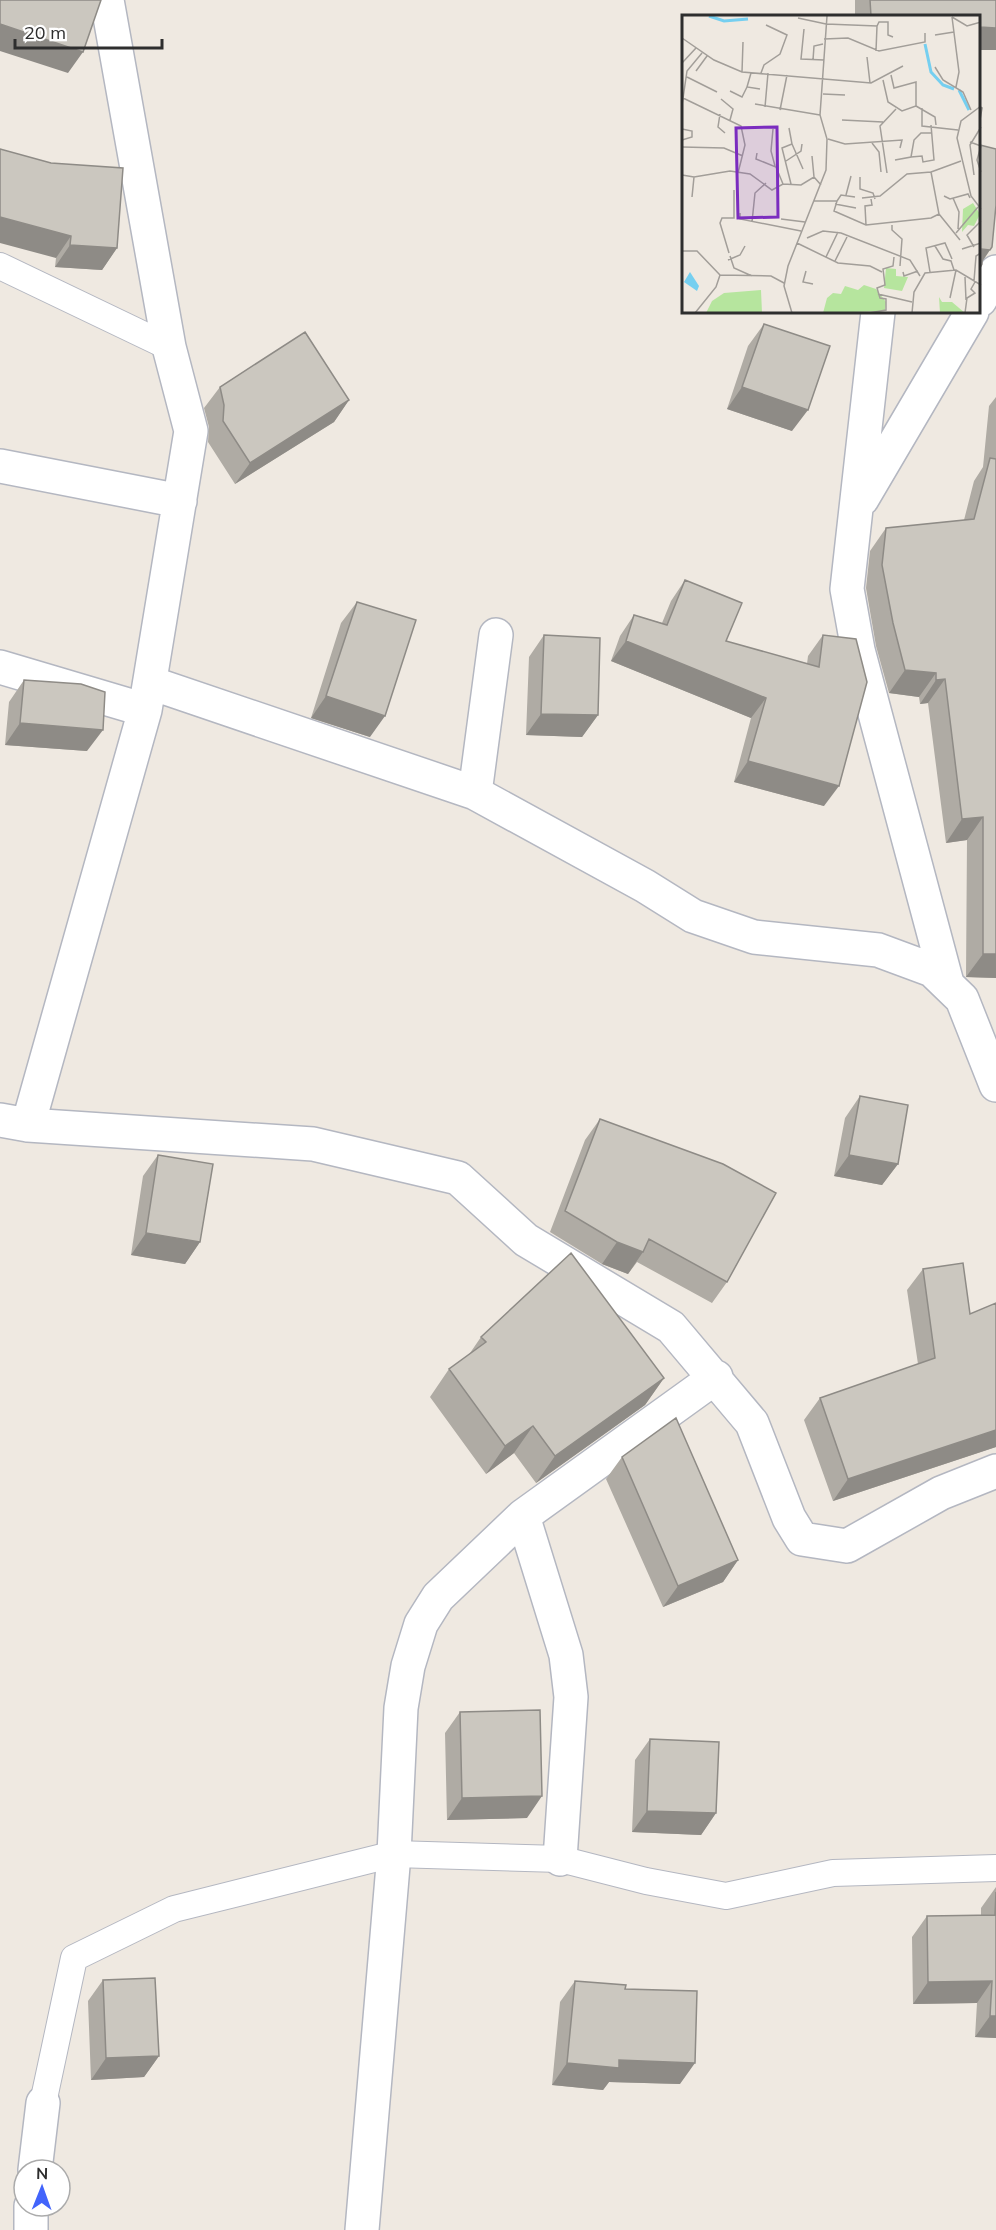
<svg xmlns="http://www.w3.org/2000/svg" width="996" height="2230" font-family="Mulish,sans-serif">
<style>
.lines{fill:none;stroke-linecap:round;stroke-linejoin:round}
.service-casing{stroke:#b4b7c1;stroke-width:28}
.minor-casing{stroke:#b4b7c1;stroke-width:36}
.service{stroke:#fff;stroke-width:26}
.minor{stroke:#fff;stroke-width:33}
.wall{fill:#afaba4}
.shaded-wall{fill:#8e8b86}
.building{fill:#cbc7bf;stroke:#8e8b86;stroke-width:1.5}
.inset-river{fill:none;stroke:#75cff0;stroke-width:3}
.inset-road{fill:none;stroke:#a29e99;stroke-width:1.5}
.view{fill:#7b2cbf;fill-opacity:0.15;stroke:#7b2cbf;stroke-width:3}
.inset-edge{fill:none;stroke:#2e2e2e;stroke-width:3}
</style>
<rect width="100%" height="100%" fill="#efe9e1"/>
<g class="lines">
<defs>
<path id="service" d="M 0,266 L 169,347
M 43,2103 L 74,1958 L 174,1909 L 394,1854 L 560,1859 L 646,1881 L 726,1896 L 833,1873 L 996,1868"/>
<path id="minor" d="M 980,300 L 996,272
M 878,312 L 847,589 L 858,650 L 947,983
M 0,466 L 180,501
M 862,499 L 972,312
M 496,635 L 475,793 L 645,886 L 693,916 L 754,937 L 878,950 L 932,970 L 962,999 L 996,1085
M 0,667 L 145,710
M 151,683 L 475,793
M 0,1120 L 28,1125 L 313,1144 L 458,1178 L 526,1240 L 671,1327 L 752,1423 L 789,1518 L 802,1539 L 847,1546 L 941,1493 L 996,1471
M 28,1125 L 145,710 L 191,431 L 169,347 L 107,0
M 523,1516 L 566,1655 L 571,1697 L 560,1859
M 35,2170 L 43,2103
M 31,2206 L 31,2230
M 362,2230 L 394,1854 L 401,1708 L 408,1666 L 421,1624 L 438,1597 L 523,1516 L 716,1377"/>
</defs>
<use href="#service" class="service-casing"/>
<use href="#minor" class="minor-casing"/>
<use href="#service" class="service"/>
<use href="#minor" class="minor"/>
</g>
<path class="wall" d="M 855,0 L 996,0 L 980,16 L 855,16 Z
M 0,149 L 117,248 L 102,270 L 55,267 L 56,258 Z
M 764,324 L 792,431 L 727,409 L 748,346 Z
M 220,387 L 349,400 L 334,422 L 235,484 L 208,442 L 209,427 L 204,408 Z
M 996,397 L 996,978 L 966,977 L 967,840 L 946,843 L 928,703 L 920,704 L 919,697 L 889,693 L 876,646 L 866,588 L 870,551 L 886,528 L 964,520 L 974,481 L 983,467 L 989,406 Z
M 685,580 L 726,641 L 807,664 L 808,656 L 823,635 L 824,806 L 734,782 L 751,718 L 611,661 L 620,636 L 634,615 L 662,623 L 671,601 Z
M 357,602 L 370,737 L 311,718 L 341,623 Z
M 544,635 L 598,715 L 582,737 L 526,735 L 529,657 Z
M 24,680 L 87,751 L 5,745 L 9,702 Z
M 860,1096 L 898,1164 L 882,1185 L 834,1176 L 845,1118 Z
M 600,1119 L 727,1282 L 712,1303 L 637,1262 L 628,1274 L 602,1264 L 550,1232 L 585,1140 Z
M 158,1155 L 200,1242 L 185,1264 L 131,1255 L 143,1176 Z
M 923,1269 L 970,1314 L 996,1303 L 996,1447 L 833,1501 L 804,1420 L 820,1398 L 918,1364 L 907,1290 Z
M 481,1337 L 664,1378 L 645,1405 L 536,1483 L 514,1453 L 486,1474 L 430,1397 L 449,1369 L 468,1356 Z
M 622,1457 L 738,1560 L 723,1582 L 663,1607 L 606,1479 Z
M 460,1712 L 527,1818 L 447,1820 L 445,1733 Z
M 650,1739 L 716,1813 L 701,1835 L 632,1832 L 635,1760 Z
M 996,1887 L 996,2038 L 975,2037 L 977,2003 L 913,2004 L 912,1937 L 927,1916 L 981,1915 L 981,1908 Z
M 103,1980 L 159,2056 L 144,2077 L 91,2080 L 88,2001 Z
M 575,1981 L 625,1989 L 680,2084 L 609,2082 L 603,2090 L 552,2085 L 560,2002 Z"/>
<path class="shaded-wall" d="M 0,24 L 83,52 L 68,73 L 0,51 Z
M 980,27 L 996,28 L 996,50 L 980,50 Z
M 0,217 L 71,236 L 56,258 L 0,243 Z
M 70,245 L 117,248 L 102,270 L 55,267 Z
M 982,249 L 990,250 L 980,265 Z
M 742,387 L 808,410 L 792,431 L 727,409 Z
M 349,400 L 334,422 L 235,484 L 250,463 Z
M 626,641 L 766,698 L 751,718 L 611,661 Z
M 905,670 L 936,673 L 919,697 L 889,693 Z
M 945,679 L 928,703 L 920,704 L 936,680 Z
M 326,696 L 385,716 L 370,737 L 311,718 Z
M 541,714 L 598,715 L 582,737 L 526,735 Z
M 20,723 L 103,730 L 87,751 L 5,745 Z
M 748,761 L 839,786 L 824,806 L 734,782 Z
M 983,817 L 967,840 L 946,843 L 962,819 Z
M 983,954 L 996,954 L 996,978 L 966,977 Z
M 849,1155 L 898,1164 L 882,1185 L 834,1176 Z
M 146,1233 L 200,1242 L 185,1264 L 131,1255 Z
M 617,1242 L 643,1252 L 628,1274 L 602,1264 Z
M 664,1378 L 645,1405 L 536,1483 L 555,1456 Z
M 533,1426 L 514,1453 L 486,1474 L 505,1446 Z
M 996,1430 L 996,1447 L 833,1501 L 848,1479 Z
M 738,1560 L 723,1582 L 663,1607 L 678,1586 Z
M 542,1796 L 527,1818 L 447,1820 L 462,1798 Z
M 647,1811 L 716,1813 L 701,1835 L 632,1832 Z
M 992,1981 L 977,2003 L 913,2004 L 928,1982 Z
M 990,2016 L 996,2016 L 996,2038 L 975,2037 Z
M 159,2056 L 144,2077 L 91,2080 L 106,2058 Z
M 619,2060 L 695,2063 L 680,2084 L 609,2082 L 603,2090 L 552,2085 L 567,2063 Z"/>
<path class="building" d="M 0,0 L 101,0 L 83,52 L 0,24 Z
M 870,0 L 996,0 L 996,28 L 980,27 L 980,16 L 871,16 Z
M 980,107 L 982,108 L 980,120 Z
M 980,145 L 996,149 L 996,205 L 992,247 L 990,250 L 982,249 L 982,264 L 980,268 Z
M 0,149 L 51,163 L 123,168 L 117,248 L 70,245 L 71,236 L 0,217 Z
M 764,324 L 830,346 L 808,410 L 742,387 Z
M 305,332 L 349,400 L 250,463 L 223,421 L 224,405 L 220,387 Z
M 990,458 L 996,459 L 996,954 L 983,954 L 983,817 L 962,819 L 945,679 L 936,680 L 936,673 L 905,670 L 893,623 L 882,565 L 886,528 L 974,519 Z
M 685,580 L 742,603 L 726,641 L 819,667 L 823,635 L 856,639 L 867,682 L 839,786 L 748,761 L 766,698 L 626,641 L 634,615 L 667,625 Z
M 357,602 L 416,620 L 385,716 L 326,696 Z
M 544,635 L 600,638 L 598,715 L 541,714 Z
M 24,680 L 81,684 L 105,692 L 103,730 L 20,723 Z
M 860,1096 L 908,1105 L 898,1164 L 849,1155 Z
M 600,1119 L 723,1164 L 776,1193 L 727,1282 L 649,1239 L 643,1252 L 617,1242 L 565,1211 Z
M 158,1155 L 213,1164 L 200,1242 L 146,1233 Z
M 571,1253 L 664,1378 L 555,1456 L 533,1426 L 505,1446 L 449,1369 L 486,1342 L 481,1337 Z
M 963,1263 L 970,1314 L 996,1303 L 996,1430 L 848,1479 L 820,1398 L 935,1358 L 923,1269 Z
M 676,1418 L 738,1560 L 678,1586 L 622,1457 Z
M 540,1710 L 542,1796 L 462,1798 L 460,1712 Z
M 650,1739 L 719,1742 L 716,1813 L 647,1811 Z
M 996,1892 L 996,2016 L 990,2016 L 992,1981 L 928,1982 L 927,1916 L 995,1915 Z
M 155,1978 L 159,2056 L 106,2058 L 103,1980 Z
M 575,1981 L 626,1985 L 625,1989 L 697,1991 L 695,2063 L 619,2060 L 619,2068 L 567,2063 Z"/>
<g transform="translate(682 15)">
<rect width="298" height="298" fill="#efe9e1"/>
<path d="M 291,188 L 298,199 L 292,211 L 286,210 L 280,217 L 281,194 ZM 204,253 L 214,254 L 214,261 L 226,262 L 220,276 L 202,273 ZM 182,270 L 194,274 L 204,287 L 203,296 L 141,298 L 145,283 L 151,278 L 159,279 L 163,271 L 176,275 ZM 79,275 L 80,298 L 24,298 L 30,286 L 42,278 ZM 257,282 L 260,287 L 270,287 L 283,298 L 258,298 Z" fill="#b6e59e"/>
<path d="M 8,257 L 17,271 L 15,276 L 2,267 Z" fill="#75cff0"/>
<path class="inset-river" d="M 27,1 L 42,6 L 66,4M 243,29 L 249,57 L 261,70 L 272,74M 277,75 L 287,95"/>
<path class="inset-road" d="M 270,2 L 277,57 L 274,72M 270,2 L 285,11 L 299,7M 116,3 L 144,9 L 195,11 L 197,7 L 206,7 L 206,20 L 211,22M 122,14 L 119,44 L 142,45M 253,20 L 272,17M 0,23 L 32,45 L 60,57 L 189,68 L 221,51M 142,24 L 166,23 L 197,36 L 243,27 L 243,18M 194,36 L 195,11M 185,42 L 188,68M 131,45 L 132,31 L 141,29M 0,48 L 14,33M 253,52 L 261,65 L 281,77 L 289,95M 14,56 L 25,41M 60,57 L 61,27M 69,58 L 65,72 L 78,74M 79,58 L 82,50 L 98,39 L 105,20 L 84,10M 5,62 L 35,77M 201,65 L 206,87 L 220,96 L 234,91 L 234,67 L 212,73 L 209,60M 48,76 L 60,82 L 65,72M 141,79 L 163,80M 1,83 L 59,111 L 63,130 L 56,158M 39,84 L 51,94 L 48,105M 73,89 L 138,100M 0,90 L 5,56 L 20,38M 234,91 L 253,102 L 254,110M 299,91 L 279,106 L 275,123 L 289,181 L 299,194M 83,92 L 86,58M 240,93 L 240,111 L 276,115M 98,95 L 105,60M 38,99 L 36,112 L 43,118M 160,105 L 201,107M 107,113 L 110,129 L 100,133 L 109,169M 0,114 L 10,116 L 10,122 L 0,125M 91,114 L 89,136 L 93,151M 146,124 L 163,129 L 220,125 L 218,133M 288,127 L 299,131 L 295,145 L 299,157M 190,128 L 197,137 L 199,157M 110,129 L 121,154M 0,132 L 42,133 L 61,141M 75,138 L 74,144 L 94,152 L 101,169M 130,141 L 132,162M 229,142 L 240,141 L 241,147 L 252,145 L 249,110M 213,145 L 229,142 L 232,125 L 239,118 L 250,118M 104,146 L 119,136 L 120,129M 205,158 L 198,111 L 214,94M 0,160 L 12,162 L 48,156 L 68,159 L 90,175 L 101,169 L 119,170 L 132,162 L 139,170M 292,160 L 288,130 L 299,112M 178,162 L 178,174 L 191,178 L 193,184M 164,180 L 169,161M 262,181 L 268,184 L 286,179 L 288,183M 10,182 L 12,162M 180,183 L 198,181 L 225,159 L 249,157M 271,183 L 277,197 L 276,214M 132,186 L 155,186 L 152,196 L 184,210 L 249,203 L 257,199 L 249,157 L 279,146M 155,186 L 159,180 L 173,182M 153,189 L 174,193M 58,198 L 58,204 L 119,216M 257,199 L 278,225M 99,204 L 123,207M 70,207 L 73,178 L 84,168M 184,210 L 183,191 L 190,190 L 189,184M 210,210 L 210,215 L 220,224 L 218,251M 274,218 L 296,192M 125,223 L 141,216 L 159,218 L 228,245 L 238,261M 115,228 L 156,248 L 188,251 L 200,257M 253,231 L 261,244 L 269,246 L 272,255M 292,232 L 285,220 L 299,206M 280,234 L 299,228M 0,236 L 15,236 L 38,260M 47,238 L 38,208 L 40,203 L 52,203 L 52,175M 48,241 L 52,253 L 70,261M 144,242 L 156,217M 46,245 L 58,240 L 63,231M 153,246 L 165,222M 124,256 L 121,267 L 131,269M 221,257 L 222,261 L 236,256M 248,257 L 244,233 L 263,228 L 270,244M 283,262 L 284,285M 292,266 L 294,241 L 299,238M 196,279 L 230,287M 268,283 L 274,255M 13,298 L 34,272 L 38,260 L 89,261 L 102,268M 110,298 L 102,271 L 106,251 L 144,155 L 145,124 L 138,100 L 145,1M 187,298 L 204,295 L 204,284 L 198,283 L 195,273 L 203,270 L 201,254 L 211,251 L 212,242M 230,298 L 232,277 L 243,258 L 274,255 L 299,270M 283,298 L 285,283 L 293,278 L 289,274 L 293,267"/>
<path class="view" d="M 95,112 L 96,202 L 56,203 L 54,113 Z"/>
<rect width="298" height="298" class="inset-edge"/>
</g>
<g transform="translate(42 2188) rotate(1)"><circle r="28" fill="#ffffff" stroke="#ababab" stroke-width="1.5"/>
<path d="M0-4.5L10 22L0 15L-10 22Z" fill="#4264fb"/>
<text y="-9" font-size="16" font-weight="bold" text-anchor="middle" fill="#2e2e2e">N</text>
</g>
<path d="M15 39v9h147v-9" fill="none" stroke="#2e2e2e" stroke-width="3"/>
<text x="24" y="39" font-size="18" fill="#2e2e2e" stroke="#ffffff" stroke-width="4.5" paint-order="stroke">20 m</text>
</svg>
